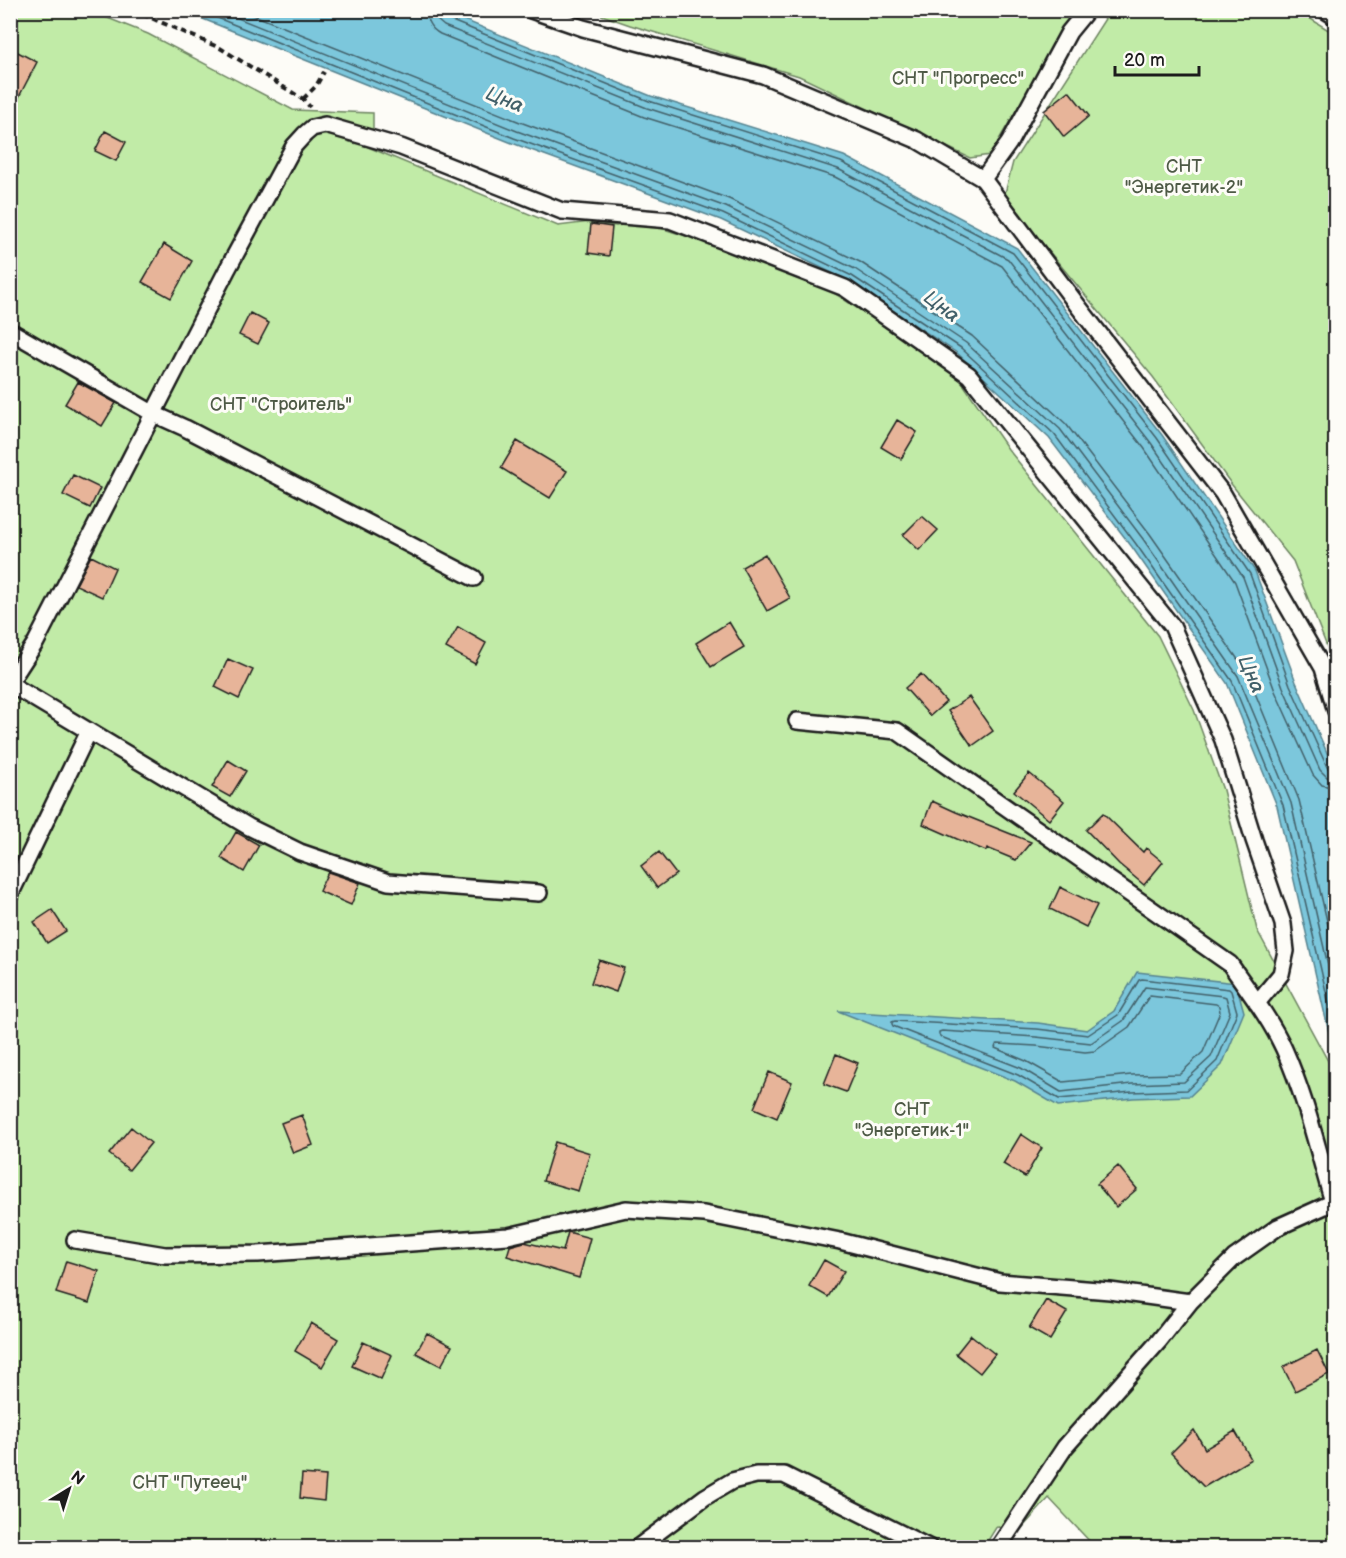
<svg xmlns="http://www.w3.org/2000/svg" width="1346" height="1558" font-family="'Balsamiq Sans',sans-serif">
<style>
.green{fill:#c1eba7;stroke:#6e8462;stroke-width:1.5}
.water{fill:#7cc7dc;stroke:#56838f;stroke-width:1.5}
.lines{fill:none;stroke-linecap:round;stroke-linejoin:round}
.shore{stroke:#426069;stroke-width:1.5}
.building{fill:#e7b499;stroke:#1c1c1c;stroke-width:1.5}
.service-casing{stroke:#1c1c1c;stroke-width:20}
.path{stroke:#1c1c1c;stroke-width:4;stroke-dasharray:6 4.5;stroke-linecap:butt}
.service{stroke:#fdfcf7;stroke-width:15}
.labels{text-anchor:middle;stroke-width:6;stroke-linejoin:round;paint-order:stroke}
.park-label{font-size:18px;fill:#4e5a46;stroke:#fdfcf7}
.water-label{font-size:20px;font-style:italic;fill:#426069;stroke:#fdfcf7}
</style>
<rect width="100%" height="100%" fill="#fdfcf7"/>
<filter id="ink" filterUnits="userSpaceOnUse"><feTurbulence type="fractalNoise" baseFrequency=".0167" numOctaves="2"/><feDisplacementMap in="SourceGraphic" scale="12" xChannelSelector="R" yChannelSelector="G"/><feConvolveMatrix kernelMatrix="1 2 1 2 8 2 1 2 1" color-interpolation-filters="sRGB"/></filter>
<g filter="url(#ink)">
<path class="green" d="M 11,11 L 90,11 L 148,34 L 293,110 L 373,113 L 373,131 L 368,147 L 558,226 L 590,222 L 616,226 L 642,222 L 739,253 L 834,293 L 957,375 L 1008,449 L 1158,636 L 1194,710 L 1223,790 L 1257,930 L 1335,1074 L 1335,1547 L 1095,1547 L 1049,1498 L 1014,1537 L 997,1526 L 984,1547 L 11,1548 Z
M 590,11 L 1079,11 L 1060,36 L 990,155 L 970,158 L 799,76 L 630,25 Z
M 1110,11 L 1298,11 L 1335,34 L 1335,667 L 1293,561 L 1232,485 L 1153,377 L 1004,197 L 1013,162 Z"/>
<path class="water" d="M 183,11 L 442,11 L 651,96 L 844,156 L 1017,248 L 1162,435 L 1255,571 L 1296,682 L 1335,771 L 1335,1059 L 1277,806 L 1227,683 L 1132,547 L 1049,438 L 957,353 L 849,281 L 721,220 L 512,143 Z
M 1137,972 L 1236,983 L 1244,1012 L 1222,1065 L 1190,1096 L 1133,1098 L 1058,1106 L 1015,1081 L 838,1011 L 1038,1023 L 1087,1030 L 1114,1011 Z"/>
<g class="lines">
<path class="shore" d="M 198,10 L 514,138 L 723,214 L 852,276 L 961,348 L 1054,434 L 1136,544 L 1232,681 L 1283,805 L 1336,1035
M 218,10 L 517,131 L 726,207 L 855,269 L 966,343 L 1060,429 L 1143,539 L 1238,676 L 1291,803 L 1336,1001
M 241,10 L 520,122 L 729,199 L 860,262 L 972,336 L 1066,424 L 1150,534 L 1246,671 L 1299,800 L 1336,960
M 426,10 C 426,21 431,29 440,34 L 644,117 L 835,177 L 1002,266 L 1144,448 L 1235,582 L 1275,691 L 1313,775 L 1322,785 L 1336,788
M 435,10 L 437,20 L 444,26 L 647,108 L 838,169 L 1008,259 L 1151,443 L 1243,577 L 1283,687 L 1320,770 L 1327,777 L 1336,779
M 442,10 L 443,15 L 447,19 L 649,101 L 841,162 L 1013,253 L 1157,438 L 1250,574 L 1290,685 L 1327,767 L 1331,771 L 1336,771
M 1142,979 L 1229,989 L 1231,991 L 1237,1012 L 1217,1061 L 1187,1090 L 1132,1092 L 1059,1099 L 1018,1075 L 893,1026 L 892,1024 L 892,1022 L 895,1021 L 1037,1029 L 1088,1035 L 1118,1015 L 1139,980 Z
M 1145,987 L 1223,996 L 1226,997 L 1230,1012 L 1211,1057 L 1184,1082 L 1132,1084 L 1061,1092 L 1021,1068 L 941,1037 L 939,1035 L 939,1032 L 942,1031 L 1036,1037 L 1091,1043 L 1123,1021 Z
M 1150,996 L 1216,1004 L 1219,1006 L 1220,1012 L 1203,1052 L 1180,1074 L 1131,1075 L 1063,1082 L 1026,1061 L 995,1048 L 996,1045 L 998,1044 L 1036,1046 L 1085,1052 L 1095,1051 L 1129,1027 L 1148,998 Z"/>
</g>
<path class="building" d="M 10,48 L 37,62 L 10,114 Z
M 1069,91 L 1089,116 L 1064,137 L 1044,111 Z
M 105,131 L 126,142 L 116,161 L 95,151 Z
M 591,224 L 612,227 L 609,256 L 588,253 Z
M 164,244 L 192,261 L 171,298 L 142,282 Z
M 250,313 L 269,323 L 258,344 L 239,335 Z
M 78,382 L 116,403 L 102,426 L 65,404 Z
M 897,420 L 917,432 L 901,459 L 881,447 Z
M 517,441 L 567,471 L 550,498 L 501,468 Z
M 73,475 L 100,488 L 90,508 L 63,495 Z
M 922,516 L 938,530 L 919,550 L 903,535 Z
M 765,554 L 790,598 L 767,611 L 742,567 Z
M 91,556 L 115,568 L 102,597 L 76,585 Z
M 729,622 L 744,647 L 711,667 L 696,643 Z
M 458,627 L 486,643 L 475,664 L 446,648 Z
M 228,659 L 253,670 L 239,699 L 215,687 Z
M 921,674 L 946,702 L 930,716 L 905,688 Z
M 969,697 L 993,731 L 972,746 L 948,711 Z
M 228,760 L 246,771 L 230,797 L 212,787 Z
M 1029,773 L 1064,801 L 1049,820 L 1014,791 Z
M 932,801 L 956,812 L 1031,842 L 1016,860 L 987,848 L 986,851 L 957,839 L 923,824 Z
M 1103,813 L 1143,852 L 1146,848 L 1163,862 L 1144,885 L 1119,864 L 1086,830 Z
M 236,832 L 259,845 L 244,872 L 221,858 Z
M 659,852 L 676,874 L 657,888 L 641,866 Z
M 328,872 L 360,883 L 351,905 L 319,891 Z
M 1060,887 L 1097,905 L 1086,927 L 1050,909 Z
M 52,910 L 66,931 L 47,943 L 34,922 Z
M 599,960 L 624,968 L 616,992 L 591,983 Z
M 836,1054 L 858,1063 L 846,1092 L 824,1084 Z
M 769,1072 L 792,1082 L 777,1118 L 754,1108 Z
M 302,1115 L 313,1145 L 293,1153 L 281,1123 Z
M 131,1127 L 151,1143 L 129,1170 L 109,1154 Z
M 1021,1134 L 1042,1148 L 1025,1177 L 1003,1164 Z
M 555,1142 L 590,1153 L 578,1191 L 543,1181 Z
M 1118,1166 L 1137,1189 L 1116,1207 L 1097,1184 Z
M 568,1232 L 590,1238 L 579,1278 L 507,1256 L 510,1246 L 524,1242 L 563,1251 Z
M 824,1260 L 844,1271 L 828,1297 L 809,1286 Z
M 66,1261 L 99,1271 L 89,1303 L 56,1293 Z
M 1046,1300 L 1067,1312 L 1050,1340 L 1029,1328 Z
M 311,1323 L 338,1339 L 322,1367 L 295,1351 Z
M 427,1333 L 452,1346 L 441,1366 L 416,1353 Z
M 971,1335 L 995,1354 L 980,1373 L 956,1354 Z
M 363,1342 L 392,1355 L 381,1379 L 352,1366 Z
M 1317,1350 L 1329,1374 L 1295,1391 L 1283,1367 Z
M 1194,1430 L 1205,1449 L 1235,1431 L 1251,1459 L 1204,1487 L 1171,1453 Z
M 302,1474 L 326,1476 L 324,1501 L 300,1498 Z"/>
<g class="lines">
<defs>
<path id="service" d="M 531,10 L 583,28 L 763,75 L 917,140 L 983,179 L 1078,306 L 1223,494 L 1323,668 L 1336,711
M 1325,10 L 1336,17
M 983,179 L 1009,143 L 1069,32 L 1087,10
M 10,331 L 154,414 L 185,428 L 474,578
M 10,682 L 36,642 L 227,270 L 294,146 L 305,134 L 312,128 L 325,125 L 401,147 L 562,211 L 670,220 L 845,288 L 969,375 L 1172,626 L 1223,740 L 1254,840 L 1283,924 L 1286,951 L 1281,974 L 1257,1003
M 10,684 L 249,827 L 300,852 L 388,882 L 539,893
M 797,721 L 897,731 L 1230,964 C 1248,990 1271,1020 1284,1049 C 1306,1098 1318,1151 1333,1202
M 10,895 L 89,731
M 75,1240 L 165,1255 L 258,1254 L 508,1236 L 626,1209 L 704,1214 L 840,1241 L 1000,1282 L 1110,1291 L 1190,1302
M 637,1548 L 705,1497 L 732,1481 L 756,1475 L 784,1475 L 930,1548
M 998,1548 L 1065,1447 L 1159,1341 L 1190,1302 L 1234,1258 L 1278,1227 L 1336,1201"/>
</defs>
<use href="#service" class="service-casing"/>
<path class="path" d="M 133,10 L 220,48 L 303,99 L 310,107
M 303,99 L 316,86 L 324,72"/>
<use href="#service" class="service"/>
</g>
</g>
<g class="labels">
<g class="park-label">
<text x="958" y="84">СНТ "Прогресс"</text>
<text x="1184" y="172">СНТ<tspan x="1184" dy="21">"Энергетик-2"</tspan></text>
<text x="281" y="410">СНТ "Строитель"</text>
<text x="912" y="1115">СНТ<tspan x="912" dy="21">"Энергетик-1"</tspan></text>
<text x="190" y="1488">СНТ "Путеец"</text>
</g>
<g class="water-label">
<text transform="translate(505 99) rotate(22)" y="7">Цна</text>
<text transform="translate(942 306) rotate(37)" y="7">Цна</text>
<text transform="translate(1252 674) rotate(67)" y="7">Цна</text>
</g>
</g>
<rect width="1346" height="1558" fill="none" stroke="#fdfcf7" stroke-width="36"/>
<rect x="18" y="18" width="1310" height="1522" fill="none" stroke="#1c1c1c" stroke-width="2" filter="url(#ink)"/>
<g transform="translate(69 1489) rotate(38)" stroke="#fdfcf7" stroke-width="4.5" paint-order="stroke">
<path d="M0-4.5L10 22L0 15L-10 22Z" fill="#1c1c1c"/>
<text y="-9" font-size="16" font-weight="bold" text-anchor="middle" fill="#1c1c1c">N</text>
</g>
<path d="M1115 66v9h84v-9" fill="none" stroke="#1c1c1c" stroke-width="3"/>
<text x="1124" y="66" font-size="18" fill="#1c1c1c" stroke="#fdfcf7" stroke-width="4.5" paint-order="stroke">20 m</text>
</svg>
